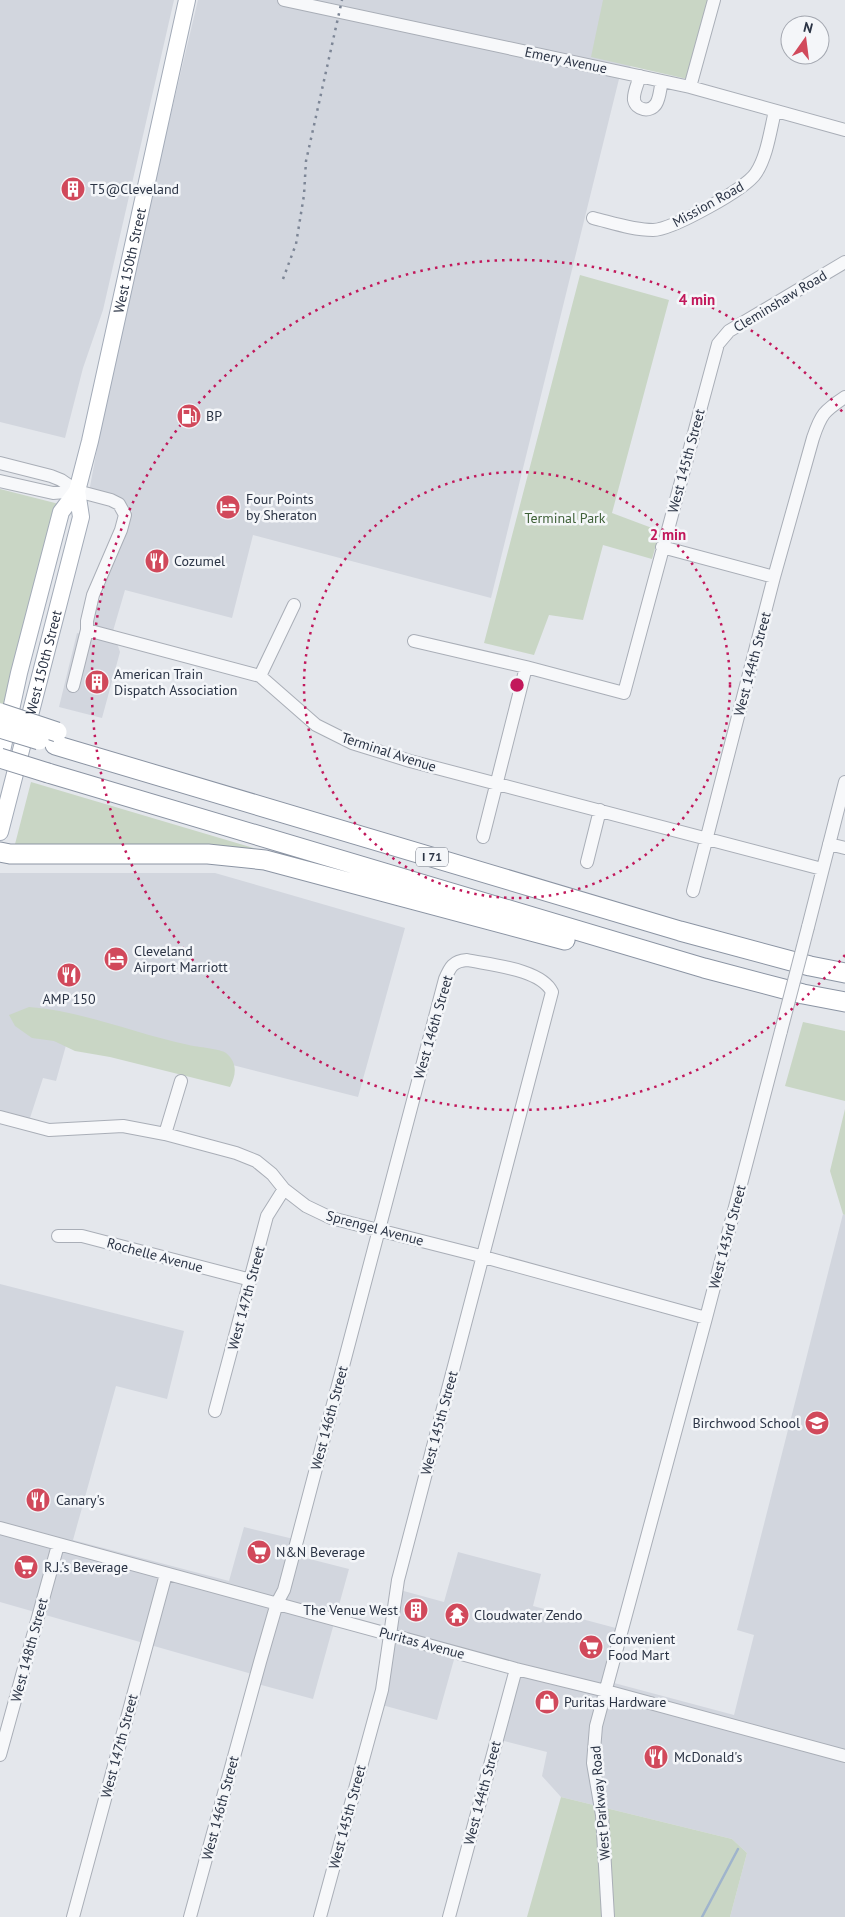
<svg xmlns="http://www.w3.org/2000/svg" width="845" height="1917" font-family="'PT Sans',sans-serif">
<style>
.built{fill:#d2d6de}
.green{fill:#c9d6c5}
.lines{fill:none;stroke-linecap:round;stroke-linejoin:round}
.stream{stroke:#9fb4cc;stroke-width:2.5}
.minor-casing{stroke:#a9aeb7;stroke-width:14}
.major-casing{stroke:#a3abb8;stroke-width:18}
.highway-casing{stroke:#8b94a3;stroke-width:21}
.minor{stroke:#f7f8fa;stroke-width:12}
.major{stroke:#fff;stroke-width:16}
.highway{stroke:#fff;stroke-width:19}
.rail{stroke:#7d8696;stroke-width:2.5;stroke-dasharray:2.5 5;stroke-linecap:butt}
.minor-bridge-casing{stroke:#a9aeb7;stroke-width:14;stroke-linecap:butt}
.highway-bridge-casing{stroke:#8b94a3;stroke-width:21;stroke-linecap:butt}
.minor-bridge{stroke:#f7f8fa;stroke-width:12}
.highway-bridge{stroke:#fff;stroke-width:19}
.ring{fill:none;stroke:#c2185b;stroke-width:2.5;stroke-dasharray:2.5 5}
.labels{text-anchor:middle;stroke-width:5;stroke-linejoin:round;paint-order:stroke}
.shield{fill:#f4f6f9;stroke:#676e7b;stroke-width:1}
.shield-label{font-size:12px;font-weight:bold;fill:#2b3445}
.street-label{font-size:14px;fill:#2b3445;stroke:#f4f6f9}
.poi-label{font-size:14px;fill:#2b3445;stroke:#f4f6f9;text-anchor:start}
.park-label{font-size:14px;fill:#3f6138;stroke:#f4f6f9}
.centre{fill:#c2185b;stroke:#f4f6f9;stroke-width:2.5}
.ring-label{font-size:15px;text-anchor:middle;font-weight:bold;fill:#c2185b;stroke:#f4f6f9;stroke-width:5;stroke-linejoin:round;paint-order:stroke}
</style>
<rect width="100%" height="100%" fill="#e4e7ec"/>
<path class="built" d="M 0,0 L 174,0 L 103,310 L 83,368 L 65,438 L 0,422 Z
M 198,0 L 650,0 L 630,68 L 619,79 L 491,598 L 253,535 L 232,618 L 125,590 L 113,631 L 91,624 L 132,511 L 89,492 L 118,336 Z
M 77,633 L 117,643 L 120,652 L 102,718 L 59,707 Z
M 0,873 L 215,873 L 405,928 L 358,1097 L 72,1024 L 56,1081 L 43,1078 L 29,1121 L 0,1113 Z
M 843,1214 L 845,1215 L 845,1917 L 730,1917 L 747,1853 L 732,1839 L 561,1797 L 542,1776 L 547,1752 L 500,1740 L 519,1675 L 455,1656 L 437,1720 L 382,1705 L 400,1590 L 444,1602 L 458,1552 L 541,1574 L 533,1606 L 627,1631 L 614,1683 L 734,1715 L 754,1635 L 737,1630 Z
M 0,1284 L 184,1331 L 167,1399 L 116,1386 L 73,1540 L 229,1581 L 244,1527 L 302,1541 L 298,1556 L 349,1569 L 313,1699 L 250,1682 L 252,1674 L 0,1602 Z"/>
<path class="green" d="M 603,0 L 708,0 L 687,79 L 591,57 Z
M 580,275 L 669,300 L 612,513 L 660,531 L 652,559 L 603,545 L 583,620 L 549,615 L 534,655 L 484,643 Z
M 0,489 L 59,504 L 9,706 L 0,703 Z
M 31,782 L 270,853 L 14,848 Z
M 29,1007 C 83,1011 136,1034 189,1045 C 197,1047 221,1049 226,1053 C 238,1063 236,1075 230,1087 L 110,1057 L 75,1051 L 54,1041 L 32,1038 L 15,1026 L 9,1015 Z
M 803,1022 L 845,1031 L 845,1101 L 785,1086 Z
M 845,1109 L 845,1215 L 843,1214 L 830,1171 Z
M 561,1797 L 732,1839 L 747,1853 L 730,1917 L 527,1917 Z"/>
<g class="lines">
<path class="stream" d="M 702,1917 L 738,1849"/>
<defs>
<path id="minor" d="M 284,0 L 690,87 L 845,130
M 640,76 C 638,83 633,93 634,100 C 636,110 650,113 656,104 C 660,98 660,88 662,81
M 690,87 L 714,0
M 593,218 C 613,223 633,230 653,230 C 672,230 746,189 756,173 C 767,156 770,132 775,111
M 0,463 L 51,476 L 61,480 L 77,491
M 0,481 L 53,493 L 77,491 L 111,500 L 119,504 L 125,515 L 121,530 L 93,595 L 87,621 L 87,630 L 73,686
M 662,547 L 774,577
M 87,630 L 260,676 L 316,725 L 352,743 L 410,761 L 822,869
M 414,641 L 526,667 L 624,693 L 718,344 L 729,331 L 845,262
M 260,676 L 294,605
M 483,837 L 526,667
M 829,844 L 845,848
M 587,862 L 600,810
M 693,891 L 774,577 L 813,438 C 821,414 824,411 845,397
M 808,927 L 845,782
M 0,1117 L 49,1130 L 123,1126 L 165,1134 L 236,1153 L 256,1161 L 272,1174 L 284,1189 L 306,1206 L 331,1218 L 473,1254 L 706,1318
M 165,1134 L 181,1081
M 58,1236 L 82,1236 L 251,1280
M 215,1411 L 267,1216 L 284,1189
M 0,1528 L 516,1669 L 606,1691 L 845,1756
M 0,1755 L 58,1545
M 73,1917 L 166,1574
M 190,1917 L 260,1662 L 277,1603 L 284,1590 L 445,979 C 450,967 453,961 467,960 C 491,965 541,969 552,992 L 398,1580 L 382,1690 L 320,1917
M 449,1917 L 516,1669
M 608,1917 L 602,1815 L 593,1763 L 596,1726 L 706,1318 L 781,1031"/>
<g id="major">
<path d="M 0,760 L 19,673 L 61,512 L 77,491"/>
<path id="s1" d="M 0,832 L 81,517 L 77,491 L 90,441 L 187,0"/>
</g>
<path id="highway" d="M 55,745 L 680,931 L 810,966 L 845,973
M 48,773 L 704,968 L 803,994 L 845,1002
M 0,852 L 10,854 L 208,854 L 265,860 L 565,940"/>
</defs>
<use href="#minor" class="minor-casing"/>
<use href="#major" class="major-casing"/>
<use href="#highway" class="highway-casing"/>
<use href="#minor" class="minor"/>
<use href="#major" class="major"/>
<use href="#highway" class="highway"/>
<path class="rail" d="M 283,279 L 296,244 L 304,195 L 306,161 L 342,0"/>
<defs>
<path id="minor-bridge" d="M 781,1031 L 808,927"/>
<path id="highway-bridge" d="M 0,713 L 57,732
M 0,728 L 39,740
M 0,758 L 48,773"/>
</defs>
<use href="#minor-bridge" class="minor-bridge-casing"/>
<use href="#highway-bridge" class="highway-bridge-casing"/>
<use href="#minor-bridge" class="minor-bridge"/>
<use href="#highway-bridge" class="highway-bridge"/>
</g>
<g class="ring">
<circle cx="517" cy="685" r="213"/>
<path d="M845 955A425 425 0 1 1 845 415"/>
</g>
<defs>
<symbol id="building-disc" viewBox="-11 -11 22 22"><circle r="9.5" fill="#d1495b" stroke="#f4f6f9"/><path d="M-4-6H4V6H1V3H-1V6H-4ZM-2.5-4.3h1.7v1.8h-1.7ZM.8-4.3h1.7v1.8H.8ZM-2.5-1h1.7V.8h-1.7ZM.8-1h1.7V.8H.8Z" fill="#fff"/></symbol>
<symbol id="fuel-disc" viewBox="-11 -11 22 22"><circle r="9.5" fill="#d1495b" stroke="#f4f6f9"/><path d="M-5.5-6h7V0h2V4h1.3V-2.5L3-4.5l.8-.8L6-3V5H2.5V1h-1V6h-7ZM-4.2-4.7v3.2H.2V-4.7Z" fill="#fff"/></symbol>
<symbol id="hotel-disc" viewBox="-11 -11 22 22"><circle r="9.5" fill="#d1495b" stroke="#f4f6f9"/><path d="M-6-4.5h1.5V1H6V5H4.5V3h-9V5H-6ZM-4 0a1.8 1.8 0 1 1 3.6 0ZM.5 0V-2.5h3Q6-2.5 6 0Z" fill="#fff"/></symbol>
<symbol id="restaurant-disc" viewBox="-11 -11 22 22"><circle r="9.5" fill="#d1495b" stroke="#f4f6f9"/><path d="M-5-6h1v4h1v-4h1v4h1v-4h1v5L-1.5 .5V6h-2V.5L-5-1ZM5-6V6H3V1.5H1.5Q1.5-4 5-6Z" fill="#fff"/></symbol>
<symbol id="school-disc" viewBox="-11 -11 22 22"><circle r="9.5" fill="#d1495b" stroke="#f4f6f9"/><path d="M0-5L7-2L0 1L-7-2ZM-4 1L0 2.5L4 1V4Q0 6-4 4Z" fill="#fff"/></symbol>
<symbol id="supermarket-disc" viewBox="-11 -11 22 22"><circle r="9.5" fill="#d1495b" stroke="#f4f6f9"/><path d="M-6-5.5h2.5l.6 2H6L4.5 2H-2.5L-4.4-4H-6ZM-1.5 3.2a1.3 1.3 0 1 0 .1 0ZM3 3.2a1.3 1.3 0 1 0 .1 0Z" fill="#fff"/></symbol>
<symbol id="temple-disc" viewBox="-11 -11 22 22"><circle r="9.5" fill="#d1495b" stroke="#f4f6f9"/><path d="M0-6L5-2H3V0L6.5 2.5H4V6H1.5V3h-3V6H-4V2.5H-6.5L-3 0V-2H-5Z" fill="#fff"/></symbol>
<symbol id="shop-disc" viewBox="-11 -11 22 22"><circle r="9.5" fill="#d1495b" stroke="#f4f6f9"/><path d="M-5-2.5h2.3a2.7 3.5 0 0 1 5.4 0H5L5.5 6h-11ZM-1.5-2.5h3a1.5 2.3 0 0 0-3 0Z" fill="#fff"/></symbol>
</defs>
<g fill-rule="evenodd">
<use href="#building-disc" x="59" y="175" width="28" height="28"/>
<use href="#fuel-disc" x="175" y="402" width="28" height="28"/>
<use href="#hotel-disc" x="214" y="493" width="28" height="28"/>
<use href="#restaurant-disc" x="143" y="547" width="28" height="28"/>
<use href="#building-disc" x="83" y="668" width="28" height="28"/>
<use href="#hotel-disc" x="102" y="945" width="28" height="28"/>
<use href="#restaurant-disc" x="55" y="961" width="28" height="28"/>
<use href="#school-disc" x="803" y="1409" width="28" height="28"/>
<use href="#restaurant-disc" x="24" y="1486" width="28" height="28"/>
<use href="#supermarket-disc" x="245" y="1538" width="28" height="28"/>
<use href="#supermarket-disc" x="12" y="1553" width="28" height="28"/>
<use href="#building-disc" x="402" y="1596" width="28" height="28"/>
<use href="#temple-disc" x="443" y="1601" width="28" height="28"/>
<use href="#supermarket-disc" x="577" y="1633" width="28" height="28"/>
<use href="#shop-disc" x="533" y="1688" width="28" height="28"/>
<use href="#restaurant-disc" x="642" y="1743" width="28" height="28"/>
</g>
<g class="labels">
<rect class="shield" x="416" y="847.5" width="32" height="19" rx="4"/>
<g class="shield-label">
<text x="432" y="861">I 71</text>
</g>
<g class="street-label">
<text transform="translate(566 60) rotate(12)" y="5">Emery Avenue</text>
<text transform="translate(708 204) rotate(-29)" y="5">Mission Road</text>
<text dy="5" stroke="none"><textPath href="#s1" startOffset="588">West 150th Street</textPath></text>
<text transform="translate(780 301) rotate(-31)" y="5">Cleminshaw Road</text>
<text transform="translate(686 461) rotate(-75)" y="5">West 145th Street</text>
<text dy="5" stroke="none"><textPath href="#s1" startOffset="175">West 150th Street</textPath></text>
<text transform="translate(752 664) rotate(-75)" y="5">West 144th Street</text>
<text transform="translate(389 752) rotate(18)" y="5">Terminal Avenue</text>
<text transform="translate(433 1027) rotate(-74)" y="5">West 146th Street</text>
<text transform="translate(375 1228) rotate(15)" y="5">Sprengel Avenue</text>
<text transform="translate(727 1237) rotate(-75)" y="5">West 143rd Street</text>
<text transform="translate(155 1255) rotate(15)" y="5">Rochelle Avenue</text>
<text transform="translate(246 1298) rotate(-75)" y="5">West 147th Street</text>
<text transform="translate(329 1418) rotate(-75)" y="5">West 146th Street</text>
<text transform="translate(439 1423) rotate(-75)" y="5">West 145th Street</text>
<text transform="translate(422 1643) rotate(15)" y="5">Puritas Avenue</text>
<text transform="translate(29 1650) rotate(-75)" y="5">West 148th Street</text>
<text transform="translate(119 1746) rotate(-75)" y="5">West 147th Street</text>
<text transform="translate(482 1793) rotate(-75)" y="5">West 144th Street</text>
<text transform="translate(600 1803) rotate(-95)" y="5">West Parkway Road</text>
<text transform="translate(220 1808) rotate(-75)" y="5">West 146th Street</text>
<text transform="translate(347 1817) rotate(-75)" y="5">West 145th Street</text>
</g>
<g class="poi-label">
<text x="90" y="194">T5@Cleveland</text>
<text x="206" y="421">BP</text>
<text x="246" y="504">Four Points<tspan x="246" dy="16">by Sheraton</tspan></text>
<text x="174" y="566">Cozumel</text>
<text x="114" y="679">American Train<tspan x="114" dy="16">Dispatch Association</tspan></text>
<text x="134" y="956">Cleveland<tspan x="134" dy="16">Airport Marriott</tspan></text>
<text x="69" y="1004" text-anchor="middle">AMP 150</text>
<text x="800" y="1428" text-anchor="end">Birchwood School</text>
<text x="56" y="1505">Canary's</text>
<text x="276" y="1557">N&amp;N Beverage</text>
<text x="44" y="1572">R.J.'s Beverage</text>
<text x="398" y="1615" text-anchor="end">The Venue West</text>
<text x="474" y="1620">Cloudwater Zendo</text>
<text x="608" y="1644">Convenient<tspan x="608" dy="16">Food Mart</tspan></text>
<text x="564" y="1707">Puritas Hardware</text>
<text x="674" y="1762">McDonald's</text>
</g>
<g class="park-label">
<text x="565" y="523">Terminal Park</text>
</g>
</g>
<circle cx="517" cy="685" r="8" class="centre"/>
<g class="ring-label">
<text x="697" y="305">4 min</text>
<text x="668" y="540">2 min</text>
</g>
<g transform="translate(805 40) rotate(14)"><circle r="24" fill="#f4f6f9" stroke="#a4a8b1"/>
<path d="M0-4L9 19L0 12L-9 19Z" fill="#d1495b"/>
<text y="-8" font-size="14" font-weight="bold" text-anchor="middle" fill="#2b3445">N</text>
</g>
</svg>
